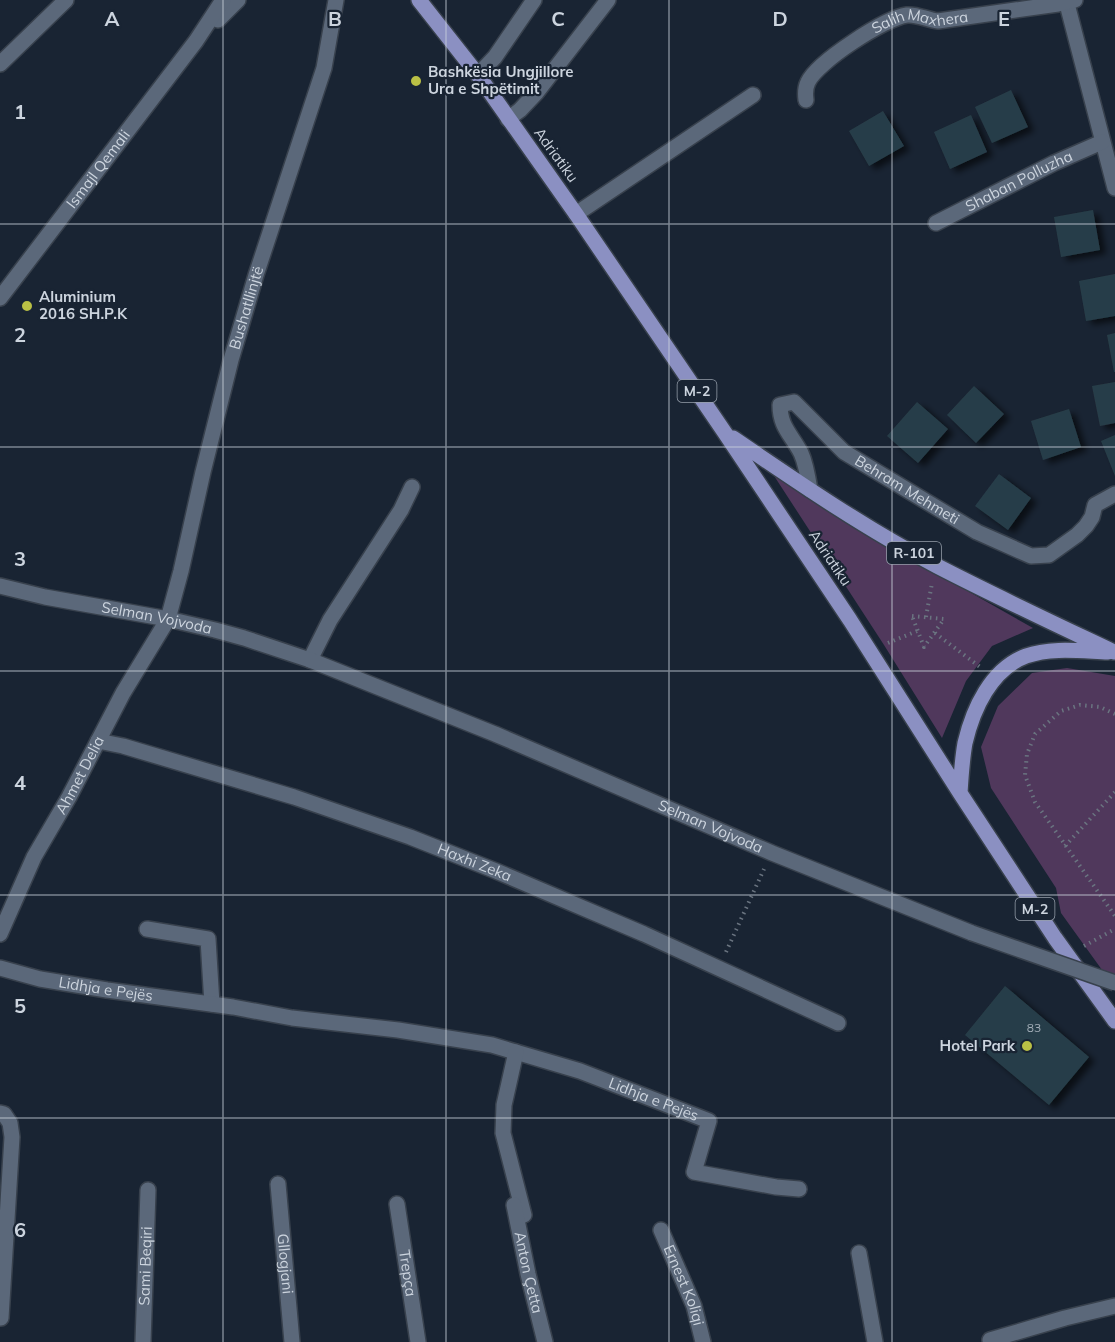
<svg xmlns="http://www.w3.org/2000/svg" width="1115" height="1342" font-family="Mulish,sans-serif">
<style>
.green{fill:#50385c}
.building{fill:#283e48;filter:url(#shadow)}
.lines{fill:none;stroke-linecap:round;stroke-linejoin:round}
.street-casing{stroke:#38414d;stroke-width:18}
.secondary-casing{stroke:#38414d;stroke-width:18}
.primary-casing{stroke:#38414d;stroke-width:18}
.path{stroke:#6a7480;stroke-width:4;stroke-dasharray:1.5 4.5;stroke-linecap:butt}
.street{stroke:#5b687a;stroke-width:15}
.secondary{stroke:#5b687a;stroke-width:15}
.primary{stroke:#8b90c2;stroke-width:15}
.secondary-bridge-casing{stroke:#38414d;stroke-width:18;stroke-linecap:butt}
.secondary-bridge{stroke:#5b687a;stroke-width:15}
.grid{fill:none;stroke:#ccd4de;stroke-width:1.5;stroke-opacity:0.55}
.poi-dot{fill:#bac045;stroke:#192433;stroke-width:2}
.labels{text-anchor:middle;stroke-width:4.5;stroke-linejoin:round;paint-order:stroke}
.number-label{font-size:12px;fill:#a3aeb8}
.shield{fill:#192433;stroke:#969fab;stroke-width:1.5}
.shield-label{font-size:14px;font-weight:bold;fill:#ccd4de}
.street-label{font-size:15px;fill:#ccd4de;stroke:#192433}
.poi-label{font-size:15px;font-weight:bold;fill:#ccd4de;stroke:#192433;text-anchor:start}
.grid-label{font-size:20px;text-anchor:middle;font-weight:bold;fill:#ccd4de;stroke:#192433;stroke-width:4.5;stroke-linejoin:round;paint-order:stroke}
</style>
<defs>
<filter id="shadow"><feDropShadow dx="6" dy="4" stdDeviation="3" flood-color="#0009"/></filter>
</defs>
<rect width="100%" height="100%" fill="#192433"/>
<path class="green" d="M 767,465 L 934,572 L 1033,628 L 992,646 L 966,681 L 942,738 L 884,645 Z
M 1067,668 L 1115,676 L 1115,988 L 1061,913 L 1056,888 L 991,788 L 981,747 L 998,706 L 1032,673 Z"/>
<path class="building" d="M 1011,90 L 1028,127 L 992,143 L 975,107 Z
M 883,111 L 904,146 L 869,166 L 849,131 Z
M 971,115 L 987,152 L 950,169 L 934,132 Z
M 1093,210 L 1100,250 L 1061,257 L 1054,217 Z
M 1115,274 L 1115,316 L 1086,321 L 1079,281 Z
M 1115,333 L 1115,372 L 1114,372 L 1107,335 Z
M 1115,382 L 1115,423 L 1100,426 L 1092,386 Z
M 974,386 L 1004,414 L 976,443 L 947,415 Z
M 917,402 L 948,429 L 918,463 L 887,436 Z
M 1069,409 L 1081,447 L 1043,460 L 1031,421 Z
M 1115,435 L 1115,476 L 1101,441 Z
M 999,474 L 1031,498 L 1008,530 L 975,506 Z
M 1005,986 L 1089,1057 L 1049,1105 L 965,1035 Z"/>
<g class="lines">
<defs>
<g id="street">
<path d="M 1066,0 L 1115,188"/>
<path d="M 0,64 L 66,0"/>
<path d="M 478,75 L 495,57 L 534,0"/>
<path id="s1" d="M 806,100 C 805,93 805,88 808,82 C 817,62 885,18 907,15 C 918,14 927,20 938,21 L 1058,4 L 1075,0"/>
<path d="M 508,119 L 520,110 L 537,92 L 608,0"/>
<path d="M 576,214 L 753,95"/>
<path id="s2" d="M 936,223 L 1054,163 L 1102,142"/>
<path id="s3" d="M 810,490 C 808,477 806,464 801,453 C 791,434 780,427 780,405 L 794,402 L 844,452 L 977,532 L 1031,556 L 1049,555 L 1077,535 L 1086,526 L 1092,517 L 1095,505 L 1115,494"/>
<path id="s4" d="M 168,619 L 181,571 L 203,472 L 231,360 L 256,275 L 324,68 L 336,0"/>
<path d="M 310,660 L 330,620 L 401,510 L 412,487"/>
<path id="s5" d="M 98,741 L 123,746 L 294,797 L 410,837 L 496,871 L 644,934 L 838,1023"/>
<path d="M 147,929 L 208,939 L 212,1004"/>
<path id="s6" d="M 0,968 L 40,979 L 107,990 L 233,1007 L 292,1018 L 398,1030 L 492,1045 L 580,1071 L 709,1121 L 694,1172 L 776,1187 L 799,1189"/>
<path d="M 516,1052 L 504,1105 L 503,1133 L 524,1215"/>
<path d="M 0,1113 L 4,1114 L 10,1123 L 12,1137 L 1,1318"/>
<path id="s7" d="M 278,1184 L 292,1342"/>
<path id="s8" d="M 397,1204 L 418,1342"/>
<path id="s9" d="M 514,1205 L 528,1274 L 545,1342"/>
<path id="s10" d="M 661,1230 L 694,1306 L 703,1342"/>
<path d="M 859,1253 L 875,1342"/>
<path d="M 990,1340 L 1065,1318 L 1115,1306"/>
<path id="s11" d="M 143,1342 L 148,1190"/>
</g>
<g id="secondary">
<path d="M 218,20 L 238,0"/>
<path id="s12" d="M 0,298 L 196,41 L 223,0"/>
<path id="s13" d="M 0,586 L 45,597 L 168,619 L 215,630 L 244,638 L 310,660 L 495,734 L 772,853 L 972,933"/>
<path id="s14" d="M 0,934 L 34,857 L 69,797 L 123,693 L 168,619"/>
</g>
<path id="primary" d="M 419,0 L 478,75 L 576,214 L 725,433 L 850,620 L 960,793 L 1055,938 L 1115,1021
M 733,438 C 799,483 866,529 937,566 C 995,596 1055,624 1114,652
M 960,793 C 961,777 962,760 965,743 C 973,709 991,669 1026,656 C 1051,647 1081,651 1108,652"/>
</defs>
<use href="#street" class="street-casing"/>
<use href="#secondary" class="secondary-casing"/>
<use href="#primary" class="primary-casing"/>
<path class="path" d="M 912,616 L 944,619 L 924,647 Z
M 926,617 L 932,583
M 935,633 L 980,667
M 888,643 L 917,631
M 1115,714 L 1100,707 L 1080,705 L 1061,711 L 1035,734 L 1027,754 L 1025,775 L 1035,802 L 1115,916
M 1065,846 L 1115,792
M 1084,946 L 1115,929
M 726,952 L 764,869"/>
<use href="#street" class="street"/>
<use href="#secondary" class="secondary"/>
<use href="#primary" class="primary"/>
<defs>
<path id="secondary-bridge" d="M 972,933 L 1115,983"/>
</defs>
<use href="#secondary-bridge" class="secondary-bridge-casing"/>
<use href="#secondary-bridge" class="secondary-bridge"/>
</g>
<path class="grid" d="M 223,0 L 223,1342M 446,0 L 446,1342M 669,0 L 669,1342M 892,0 L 892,1342M 0,224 L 1115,224M 0,447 L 1115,447M 0,671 L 1115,671M 0,895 L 1115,895M 0,1118 L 1115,1118"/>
<g class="poi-dot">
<circle cx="416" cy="81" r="6"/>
<circle cx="27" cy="306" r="6"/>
<circle cx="1027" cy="1046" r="6"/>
</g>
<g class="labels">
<g class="number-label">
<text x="1034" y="1032">83</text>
</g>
<g class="shield">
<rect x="677.5" y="380" width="39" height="22" rx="4.5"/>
<rect x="887" y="542" width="54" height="22" rx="4.5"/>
<rect x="1015.5" y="898" width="39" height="22" rx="4.5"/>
</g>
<g class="shield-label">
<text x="697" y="396">M-2</text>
<text x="914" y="558">R-101</text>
<text x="1035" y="914">M-2</text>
</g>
<g class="street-label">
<text dy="5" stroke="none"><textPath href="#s1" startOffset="152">Salih Maxhera</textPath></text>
<text transform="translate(556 155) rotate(54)" y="5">Adriatiku</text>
<text dy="5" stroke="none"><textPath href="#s12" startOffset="162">Ismajl Qemali</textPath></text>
<text dy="5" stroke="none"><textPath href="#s2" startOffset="93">Shaban Polluzha</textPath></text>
<text dy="5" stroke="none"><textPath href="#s4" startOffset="321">Bushatllinjtë</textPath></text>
<text dy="5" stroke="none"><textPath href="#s3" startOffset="250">Behram Mehmeti</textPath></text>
<text transform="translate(830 558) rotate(56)" y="5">Adriatiku</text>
<text dy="5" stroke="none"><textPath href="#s13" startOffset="160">Selman Vojvoda</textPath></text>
<text dy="5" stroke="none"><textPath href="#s14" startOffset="178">Ahmet Delia</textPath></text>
<text dy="5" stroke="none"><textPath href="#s13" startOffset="753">Selman Vojvoda</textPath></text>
<text dy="5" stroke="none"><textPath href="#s5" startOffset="396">Haxhi Zeka</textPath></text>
<text dy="5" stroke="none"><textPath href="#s6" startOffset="108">Lidhja e Pejës</textPath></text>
<text dy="5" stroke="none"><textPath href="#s6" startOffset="669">Lidhja e Pejës</textPath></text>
<text dy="5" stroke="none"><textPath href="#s7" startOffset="80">Gllogjani</textPath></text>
<text dy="5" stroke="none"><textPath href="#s11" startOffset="76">Sami Beqiri</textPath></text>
<text dy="5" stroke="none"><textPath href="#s9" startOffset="69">Anton Çetta</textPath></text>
<text dy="5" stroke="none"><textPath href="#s8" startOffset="70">Trepça</textPath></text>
<text dy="5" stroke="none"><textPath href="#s10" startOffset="60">Ernest Koliqi</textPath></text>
</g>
<g class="poi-label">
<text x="428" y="77">Bashkësia Ungjillore<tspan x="428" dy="17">Ura e Shpëtimit</tspan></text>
<text x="39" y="302">Aluminium<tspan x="39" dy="17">2016 SH.P.K</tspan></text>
<text x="1015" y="1051" text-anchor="end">Hotel Park</text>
</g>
</g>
<g class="grid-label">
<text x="112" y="26">A</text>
<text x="335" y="26">B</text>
<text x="558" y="26">C</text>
<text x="780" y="26">D</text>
<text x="1004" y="26">E</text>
<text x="20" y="119">1</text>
<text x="20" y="342">2</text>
<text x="20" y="566">3</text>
<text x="20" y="790">4</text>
<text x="20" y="1013">5</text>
<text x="20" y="1237">6</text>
</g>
</svg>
